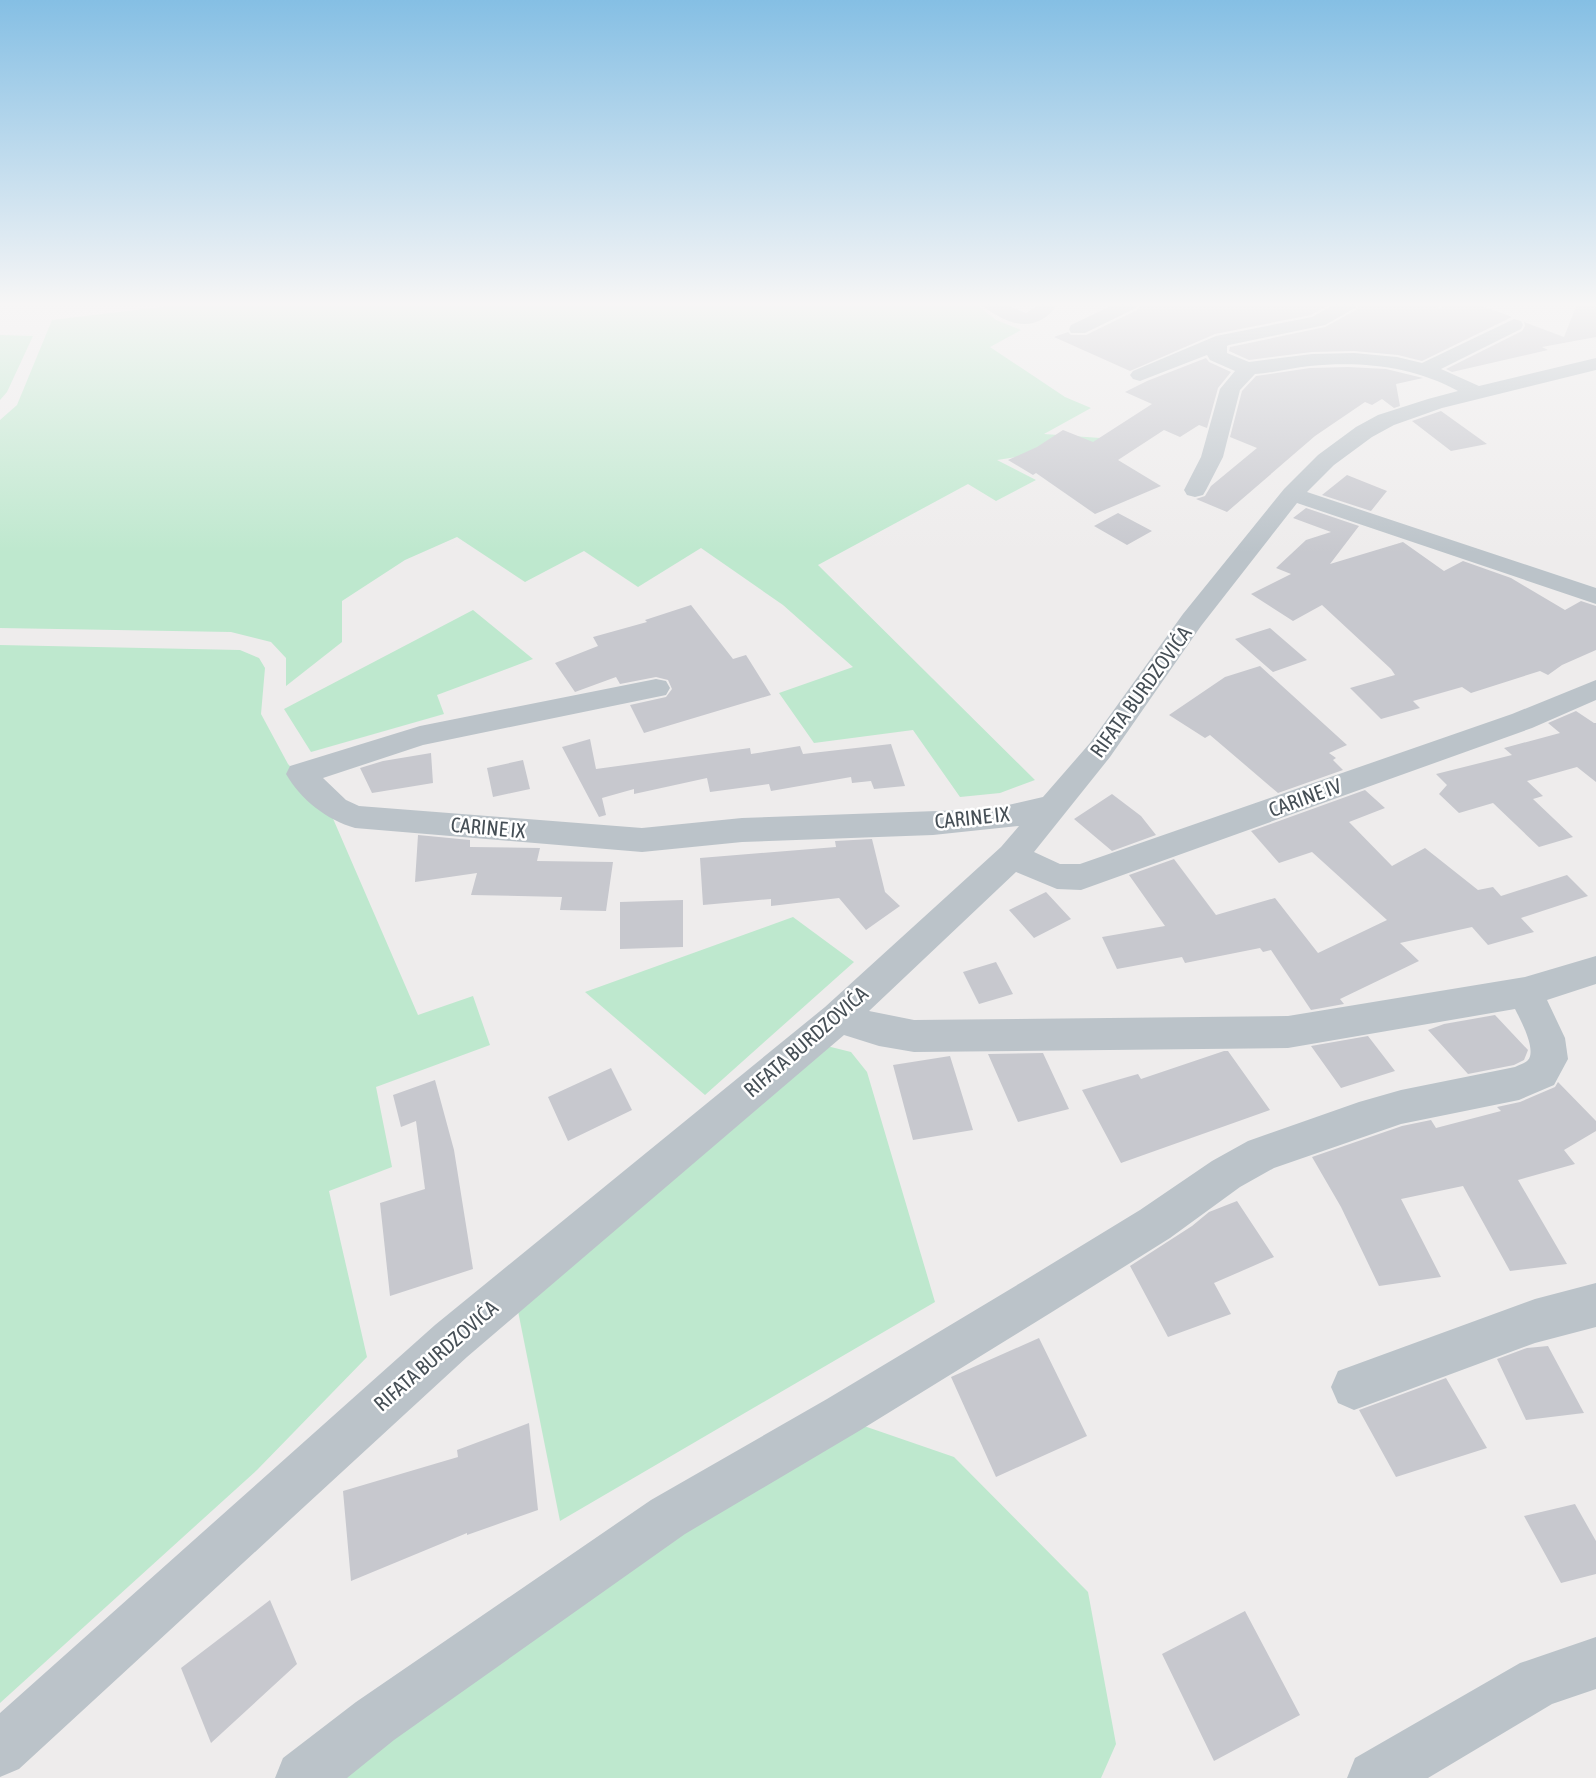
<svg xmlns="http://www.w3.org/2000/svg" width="1596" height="1778" font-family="'Asap Condensed',sans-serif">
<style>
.green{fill:#bee8ce}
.building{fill:#c7c8ce}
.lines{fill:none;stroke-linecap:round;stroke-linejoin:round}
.minor{fill:#bbc3c9;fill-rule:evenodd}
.labels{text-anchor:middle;stroke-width:5;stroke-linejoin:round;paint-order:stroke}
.street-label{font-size:21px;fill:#464f56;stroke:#fff}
</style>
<rect width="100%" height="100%" fill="#eeecec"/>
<path class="green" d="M 186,304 L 976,304 L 996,320 L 1021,330 L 990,347 L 1065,397 L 1091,408 L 1044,434 L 1129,440 L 997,460 L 1036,480 L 996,501 L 968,484 L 818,565 L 1035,780 L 1000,793 L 960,797 L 913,730 L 814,743 L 779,693 L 853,667 L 783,605 L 701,548 L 638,587 L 584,551 L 525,582 L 457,537 L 405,560 L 342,601 L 342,642 L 286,686 L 286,658 L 271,642 L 231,632 L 0,628 L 0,420 L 17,405 L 52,320 Z
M 0,335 L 33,336 L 7,392 L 0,400 Z
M 473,610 L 533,659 L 437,695 L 444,714 L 311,752 L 284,709 Z
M 0,645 L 240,650 L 259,658 L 265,668 L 261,714 L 288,764 L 328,807 L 418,1015 L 473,996 L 490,1045 L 376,1087 L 392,1167 L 329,1191 L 367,1357 L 257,1470 L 0,1703 Z
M 793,917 L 854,962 L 705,1095 L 585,992 Z
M 827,1046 L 851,1052 L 867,1072 L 935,1302 L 560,1521 L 518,1311 Z
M 864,1426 L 954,1457 L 1088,1592 L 1116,1744 L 1101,1778 L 331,1778 L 392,1702 Z"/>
<path class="building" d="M 1141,304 L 1330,304 L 1311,315 L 1215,334 L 1130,371 L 1054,337 L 1068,332 L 1071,335 L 1086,335 L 1137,310 Z
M 1360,304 L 1430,304 L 1440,308 L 1449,304 L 1477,304 L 1512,317 L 1422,361 L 1398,355 L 1354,351 L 1312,352 L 1249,360 L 1229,351 L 1230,347 L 1325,327 L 1356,310 Z
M 1577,304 L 1596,304 L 1596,337 L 1542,347 L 1548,350 L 1452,372 L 1446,369 L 1522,331 L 1525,326 L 1524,322 L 1564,337 Z
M 1206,358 L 1209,362 L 1231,372 L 1218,388 L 1207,428 L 1199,425 L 1180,437 L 1164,430 L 1118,460 L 1161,486 L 1095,514 L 1036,473 L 1033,475 L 1008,460 L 1037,447 L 1063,430 L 1093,442 L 1152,404 L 1125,392 L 1147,381 Z
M 1348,367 L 1386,369 L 1423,378 L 1396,384 L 1400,406 L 1394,408 L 1382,399 L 1372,405 L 1365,402 L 1315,436 L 1227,512 L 1196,499 L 1205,496 L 1211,486 L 1257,448 L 1230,437 L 1242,391 L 1256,376 L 1310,368 Z
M 1441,411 L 1487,444 L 1451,451 L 1412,421 Z
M 1347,475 L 1387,491 L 1371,511 L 1322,495 Z
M 1306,508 L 1359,526 L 1330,564 L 1403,542 L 1444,571 L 1463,561 L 1511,578 L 1565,610 L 1581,601 L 1596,606 L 1596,650 L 1562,665 L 1548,675 L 1540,671 L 1471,693 L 1462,687 L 1413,701 L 1420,708 L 1381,719 L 1350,688 L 1395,675 L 1391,669 L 1322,605 L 1293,621 L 1251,594 L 1291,574 L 1276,568 L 1306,540 L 1331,532 L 1293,518 Z
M 1118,513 L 1152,531 L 1127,545 L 1094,526 Z
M 691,605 L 733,659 L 746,655 L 771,695 L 644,733 L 630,705 L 666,697 L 672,689 L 668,680 L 656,677 L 620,684 L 616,677 L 575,692 L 555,663 L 598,646 L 593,637 L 647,622 L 645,620 Z
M 1270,628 L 1307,660 L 1273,672 L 1235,639 Z
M 1260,666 L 1347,745 L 1329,753 L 1336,758 L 1333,760 L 1343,770 L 1278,793 L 1210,735 L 1205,738 L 1169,715 L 1225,677 Z
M 1576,711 L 1594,723 L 1596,723 L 1596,782 L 1577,767 L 1527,781 L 1543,796 L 1533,799 L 1573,837 L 1539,847 L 1493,803 L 1459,813 L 1439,794 L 1447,785 L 1436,774 L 1512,755 L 1504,748 L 1560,733 L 1548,723 Z
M 590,739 L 596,769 L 750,748 L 751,754 L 800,746 L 803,754 L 891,744 L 905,786 L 874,789 L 871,781 L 852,783 L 851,777 L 771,791 L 769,784 L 710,792 L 707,778 L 634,794 L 634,789 L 602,798 L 606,815 L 599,817 L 562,747 Z
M 431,753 L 433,783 L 372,793 L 360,768 L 383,761 Z
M 523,760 L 530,789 L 493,797 L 487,768 Z
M 1365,790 L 1385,808 L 1349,822 L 1392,866 L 1425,848 L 1478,890 L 1493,887 L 1501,896 L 1567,875 L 1588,896 L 1521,918 L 1534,932 L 1488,945 L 1472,927 L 1400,943 L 1419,961 L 1340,999 L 1344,1004 L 1311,1010 L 1271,950 L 1263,952 L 1260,948 L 1185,963 L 1182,957 L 1117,969 L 1102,937 L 1165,926 L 1129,875 L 1174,859 L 1216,915 L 1275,898 L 1318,953 L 1387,920 L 1312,852 L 1279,863 L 1251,831 Z
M 1112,794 L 1141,816 L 1156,835 L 1112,851 L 1074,819 Z
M 418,835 L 470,840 L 470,847 L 540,848 L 537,861 L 613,862 L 606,911 L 560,910 L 562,897 L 471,895 L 477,873 L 415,882 Z
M 872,839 L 885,892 L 900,906 L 866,930 L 839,898 L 771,906 L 771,899 L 703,905 L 700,858 L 836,847 L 835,841 Z
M 1046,892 L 1071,919 L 1034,938 L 1009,910 Z
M 683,900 L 683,947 L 620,949 L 620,902 Z
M 996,962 L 1013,994 L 979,1004 L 963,972 Z
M 1495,1015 L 1528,1050 L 1524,1060 L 1514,1065 L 1468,1074 L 1428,1030 L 1444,1024 Z
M 1368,1036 L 1395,1071 L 1341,1088 L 1311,1046 Z
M 1224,1051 L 1228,1051 L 1270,1110 L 1121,1163 L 1082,1090 L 1138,1074 L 1141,1079 Z
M 1043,1053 L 1069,1109 L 1018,1122 L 988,1054 Z
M 950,1056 L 973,1130 L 913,1140 L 893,1065 Z
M 611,1068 L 632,1110 L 568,1141 L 548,1097 Z
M 435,1080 L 454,1150 L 473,1269 L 390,1296 L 380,1203 L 425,1189 L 416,1121 L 401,1127 L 393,1095 Z
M 1558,1082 L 1596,1121 L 1596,1131 L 1564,1150 L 1575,1164 L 1518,1180 L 1567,1264 L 1510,1271 L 1463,1186 L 1401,1199 L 1441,1277 L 1379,1286 L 1341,1207 L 1312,1157 L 1402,1126 L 1431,1120 L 1436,1128 L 1501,1111 L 1497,1107 L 1520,1102 L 1555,1087 Z
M 1237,1201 L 1274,1257 L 1214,1283 L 1231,1314 L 1168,1337 L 1130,1266 L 1192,1226 L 1209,1212 Z
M 1039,1338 L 1087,1436 L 996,1477 L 951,1377 Z
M 1548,1346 L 1584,1413 L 1526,1420 L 1497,1359 L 1527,1348 Z
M 1446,1378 L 1487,1448 L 1396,1477 L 1359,1410 Z
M 529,1423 L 538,1510 L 467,1535 L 467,1533 L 351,1581 L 343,1491 L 458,1457 L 457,1450 Z
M 1575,1504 L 1596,1541 L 1596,1574 L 1561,1583 L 1524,1516 Z
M 270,1600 L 297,1664 L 211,1743 L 181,1668 Z
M 1245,1611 L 1300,1715 L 1214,1761 L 1162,1654 Z"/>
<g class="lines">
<path class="minor" d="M 982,304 L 1004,304 L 1026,313 L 1039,304 L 1058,304 C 1042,327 1021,329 998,316 C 992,312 986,310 982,304 Z
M 1115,304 L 1139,304 L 1136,308 L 1085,333 L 1071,333 L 1069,329 L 1071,325 Z
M 1335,304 L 1358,304 L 1355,308 L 1325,325 L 1229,345 L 1227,346 L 1227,353 L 1249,362 L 1312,354 L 1354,353 L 1397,357 L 1422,363 L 1514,319 L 1521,321 L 1523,325 L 1521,329 L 1441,369 L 1479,386 L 1596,358 L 1596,370 L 1442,408 L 1394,425 L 1372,437 L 1334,465 L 1307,492 L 1596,588 L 1596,604 L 1297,503 L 1201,626 L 1110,757 L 1034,852 L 1060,864 L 1080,864 L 1512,714 L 1596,680 L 1596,700 L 1532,728 L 1081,890 L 1057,889 L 1016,872 L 869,1011 L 914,1020 L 1288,1016 L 1525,977 L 1596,956 L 1596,984 L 1547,1000 L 1565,1038 L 1568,1059 L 1554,1085 L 1519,1100 L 1401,1124 L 1274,1168 L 1240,1187 L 1170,1238 L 1052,1312 L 859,1431 L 685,1534 L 394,1740 L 347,1778 L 275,1778 L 283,1758 L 356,1702 L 651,1500 L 827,1399 L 1022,1282 L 1140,1210 L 1212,1161 L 1248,1141 L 1359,1102 L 1401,1090 L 1515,1067 C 1519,1065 1526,1063 1528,1060 C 1537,1050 1520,1019 1515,1009 L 1288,1048 L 914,1052 L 879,1046 L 844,1035 L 467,1357 L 19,1769 L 0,1777 L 0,1713 L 435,1325 L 825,1007 L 1001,847 L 1019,826 L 933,835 L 742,842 L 642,852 L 355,828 C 327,820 301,800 286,774 L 290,766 L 420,726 L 656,679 L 666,681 L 670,688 L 666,695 L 423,745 L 323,778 L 346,800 L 359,806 L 642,828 L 742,818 L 965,810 L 1004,806 L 1043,797 L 1090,743 L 1183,614 L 1284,489 L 1318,455 L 1356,427 L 1378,415 L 1428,399 L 1458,391 C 1413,366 1360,361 1310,366 C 1291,368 1273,373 1255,374 L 1240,390 L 1223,457 L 1206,490 L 1203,495 L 1195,497 L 1187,495 L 1184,490 L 1201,457 L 1220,389 L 1235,371 L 1210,360 L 1207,355 L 1140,381 L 1133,379 L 1130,375 L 1133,371 L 1216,336 L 1312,317 Z
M 1596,1283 L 1596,1327 L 1535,1343 L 1354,1410 L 1338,1403 L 1331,1387 L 1338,1371 L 1535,1299 Z
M 1596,1637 L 1596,1689 L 1552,1704 L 1428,1778 L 1347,1778 L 1355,1758 L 1520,1663 Z"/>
</g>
<linearGradient id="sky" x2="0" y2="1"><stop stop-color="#85bfe4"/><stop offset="0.55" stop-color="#f7f6f6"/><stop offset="1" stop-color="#f7f6f6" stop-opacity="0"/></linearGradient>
<rect width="1596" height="553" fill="url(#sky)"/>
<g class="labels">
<g class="street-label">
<text transform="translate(1141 692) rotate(-54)" y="7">RIFATA BURDZOVIĆA</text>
<text transform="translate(1305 798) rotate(-20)" y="7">CARINE IV</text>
<text transform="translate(972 818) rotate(-6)" y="7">CARINE IX</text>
<text transform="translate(488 828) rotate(5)" y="7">CARINE IX</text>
<text transform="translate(806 1042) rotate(-41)" y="7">RIFATA BURDZOVIĆA</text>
<text transform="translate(436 1356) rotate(-41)" y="7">RIFATA BURDZOVIĆA</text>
</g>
</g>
</svg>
